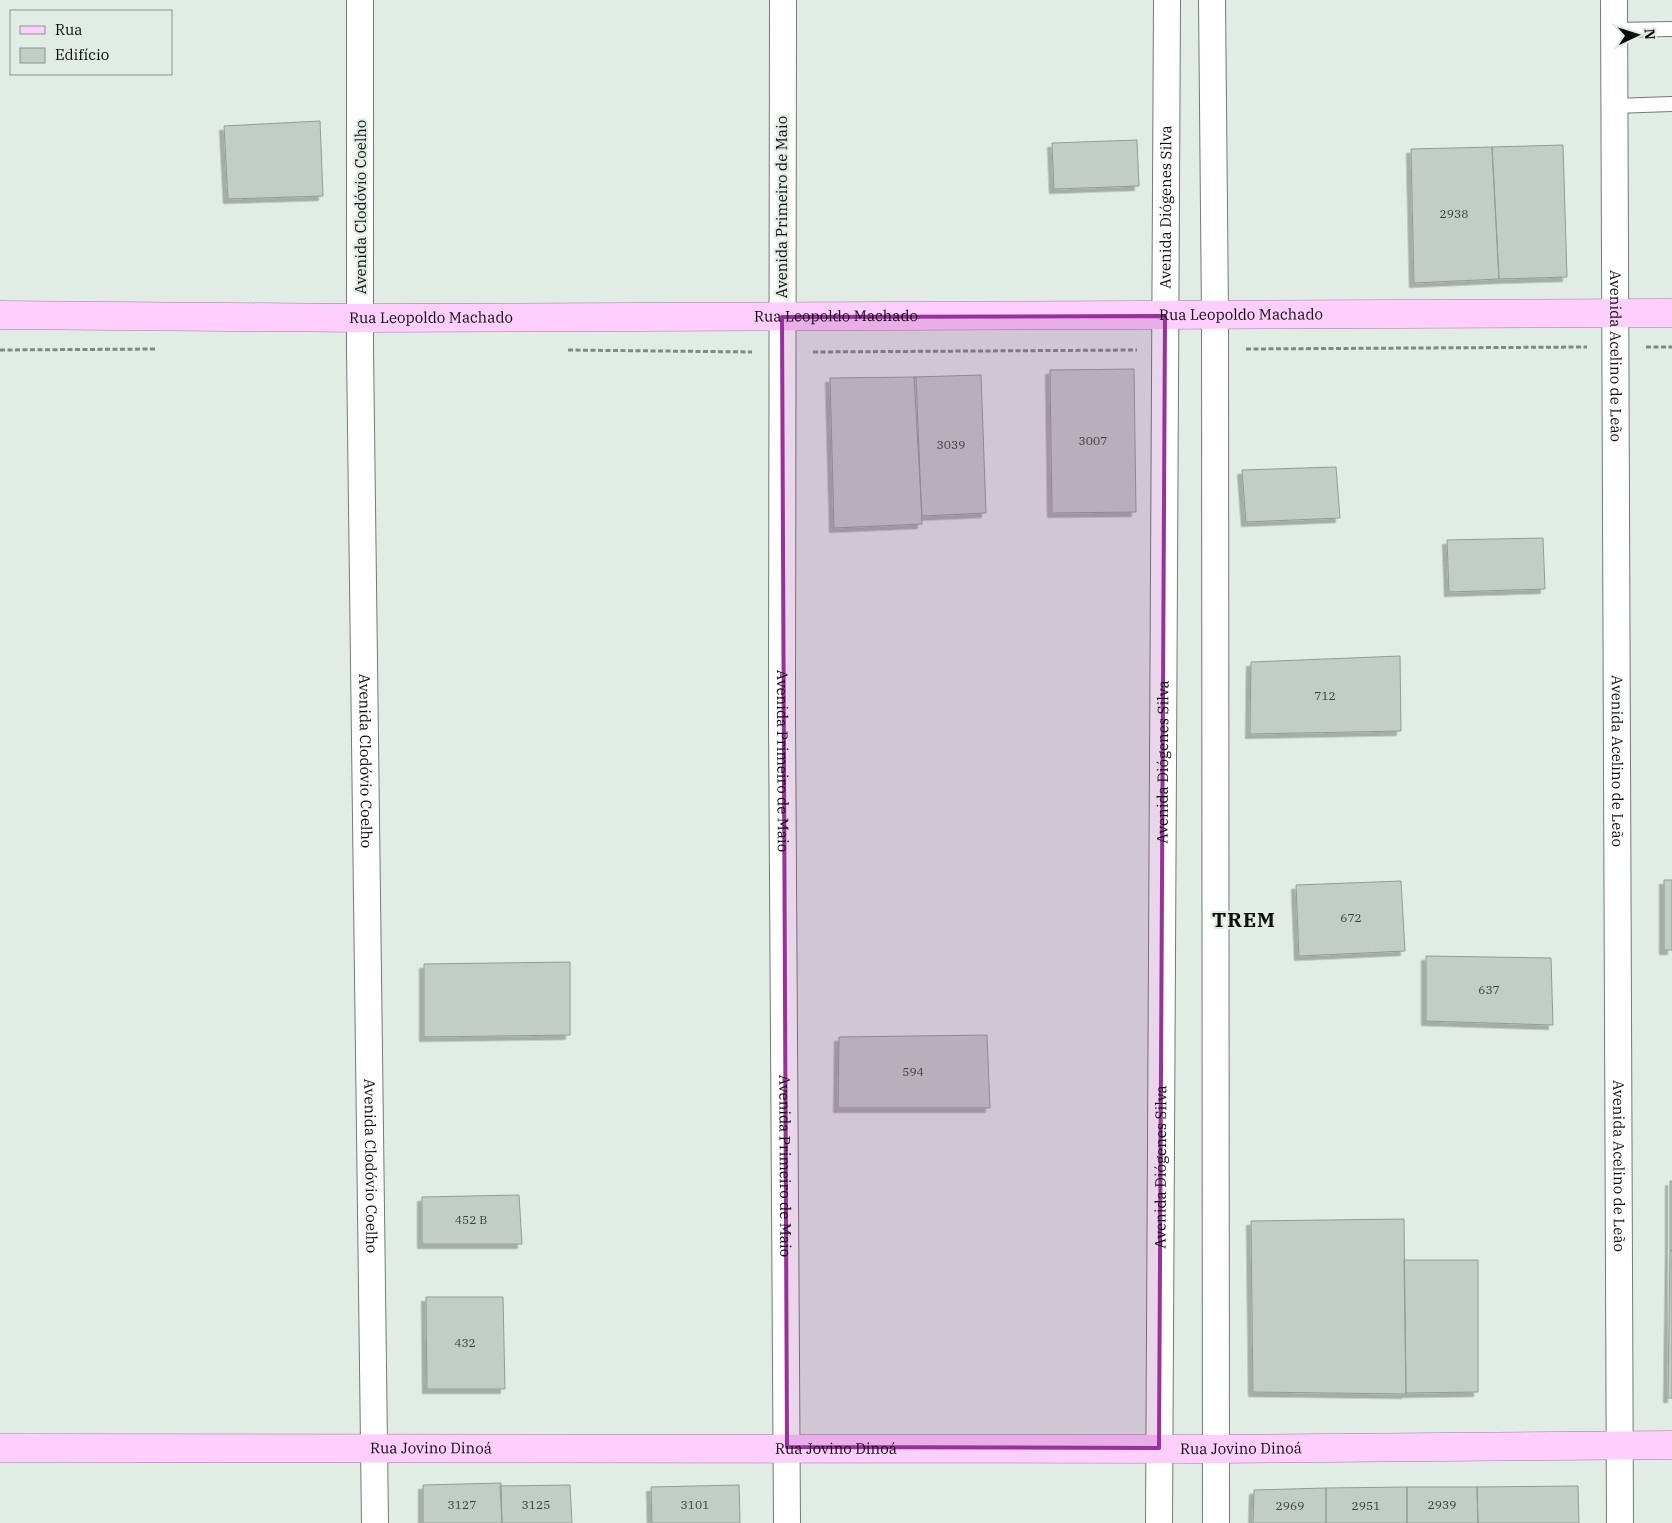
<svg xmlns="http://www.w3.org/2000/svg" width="1672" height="1523" font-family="'IBM Plex Serif',serif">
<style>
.building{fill:#c2cdc6;stroke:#919c95;filter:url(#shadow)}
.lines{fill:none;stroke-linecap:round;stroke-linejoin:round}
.service-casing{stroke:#727c75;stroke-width:16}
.minor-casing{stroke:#727c75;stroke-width:28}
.primary-casing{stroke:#a875a8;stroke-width:29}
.path{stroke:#808983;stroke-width:3;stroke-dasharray:5 2.5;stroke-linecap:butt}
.service{stroke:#fff;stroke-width:14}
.minor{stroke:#fff;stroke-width:26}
.primary{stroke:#fecefd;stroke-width:28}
.marked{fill:#963298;fill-opacity:0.2;stroke:#963298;stroke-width:4;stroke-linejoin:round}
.labels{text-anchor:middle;stroke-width:4.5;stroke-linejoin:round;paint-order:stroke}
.number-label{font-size:12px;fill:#383e3a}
.street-label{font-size:15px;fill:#0a0e0b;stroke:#e0ece4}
.district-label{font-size:20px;font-weight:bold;letter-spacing:1px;fill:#0a0e0b;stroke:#e0ece4}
</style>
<defs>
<filter id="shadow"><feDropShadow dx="-4.5" dy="4.5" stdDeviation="0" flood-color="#0004"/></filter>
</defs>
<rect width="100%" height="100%" fill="#e0ece4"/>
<path class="building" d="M 320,121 L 323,196 L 228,199 L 224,126 Z
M 1137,140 L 1139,186 L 1054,189 L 1052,143 Z
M 1563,145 L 1567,277 L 1499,279 L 1492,147 Z
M 1492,147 L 1499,279 L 1414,283 L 1411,149 Z
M 1134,369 L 1136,512 L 1052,513 L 1050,370 Z
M 981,375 L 986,513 L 922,516 L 914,377 Z
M 916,377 L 922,524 L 834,528 L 830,378 Z
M 1336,467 L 1340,518 L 1246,522 L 1242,470 Z
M 1543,538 L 1545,589 L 1449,592 L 1447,540 Z
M 1400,656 L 1401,731 L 1250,734 L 1251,662 Z
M 1664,880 L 1672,880 L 1672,950 L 1664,950 Z
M 1401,881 L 1405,951 L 1299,956 L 1296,885 Z
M 1426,956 L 1551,958 L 1553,1025 L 1426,1021 Z
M 570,962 L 570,1035 L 424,1037 L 424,964 Z
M 987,1035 L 990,1108 L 838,1108 L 839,1037 Z
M 1670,1181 L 1672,1181 L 1672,1251 L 1670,1250 Z
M 519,1195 L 522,1244 L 422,1244 L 422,1197 Z
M 1404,1219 L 1406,1394 L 1253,1392 L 1251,1221 Z
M 1670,1250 L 1672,1251 L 1672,1398 L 1668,1398 Z
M 1404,1260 L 1478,1260 L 1478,1392 L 1406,1393 Z
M 426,1297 L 503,1297 L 505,1389 L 427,1389 Z
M 501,1483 L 502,1523 L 423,1523 L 423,1485 Z
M 570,1485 L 572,1523 L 502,1523 L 500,1486 Z
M 739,1485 L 740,1523 L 652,1523 L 651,1487 Z
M 1578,1486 L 1579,1523 L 1478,1523 L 1477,1487 Z
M 1407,1487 L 1477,1487 L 1478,1523 L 1407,1523 Z
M 1407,1487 L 1407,1523 L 1326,1523 L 1326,1488 Z
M 1326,1488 L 1326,1523 L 1253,1523 L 1254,1490 Z"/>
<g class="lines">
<defs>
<path id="service" d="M 1614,30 L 1672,29
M 1614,106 L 1672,104"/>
<g id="minor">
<path id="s1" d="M 360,0 L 360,349 L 375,1523"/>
<path id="s2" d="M 783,0 L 782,716 L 787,1523"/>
<path d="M 1212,0 L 1215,316 L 1216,1523"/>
<path id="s3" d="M 1614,0 L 1620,1523"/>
<path id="s4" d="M 1159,1523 L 1167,0"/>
</g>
<g id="primary">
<path id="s5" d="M 0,315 L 361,318 L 1672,313"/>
<path id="s6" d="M 0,1448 L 1216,1449 L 1672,1445"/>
</g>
</defs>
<use href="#service" class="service-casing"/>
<use href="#minor" class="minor-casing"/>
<use href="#primary" class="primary-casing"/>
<path class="path" d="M 1646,347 L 1672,347
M 1246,349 L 1587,347
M 0,350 L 157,349
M 568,350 L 752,352
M 813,352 L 1137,350"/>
<use href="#service" class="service"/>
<use href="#minor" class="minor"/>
<use href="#primary" class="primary"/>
</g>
<path class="marked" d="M 1165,316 L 1159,1448 L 787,1447 L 782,317 Z"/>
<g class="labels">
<g class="number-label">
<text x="1454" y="218">2938</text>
<text x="1093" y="445">3007</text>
<text x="951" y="449">3039</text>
<text x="1325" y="700">712</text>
<text x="1351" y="922">672</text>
<text x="1489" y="994">637</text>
<text x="913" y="1076">594</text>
<text x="471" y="1224">452 B</text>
<text x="465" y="1347">432</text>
<text x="462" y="1509">3127</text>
<text x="536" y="1509">3125</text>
<text x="695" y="1509">3101</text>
<text x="1442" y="1509">2939</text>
<text x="1290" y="1510">2969</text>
<text x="1366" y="1510">2951</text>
</g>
<g class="street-label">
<text transform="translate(361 207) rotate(-90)" y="5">Avenida Clodóvio Coelho</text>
<text transform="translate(782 207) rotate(-90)" y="5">Avenida Primeiro de Maio</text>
<text dy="5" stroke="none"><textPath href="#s4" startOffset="1316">Avenida Diógenes Silva</textPath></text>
<text dy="5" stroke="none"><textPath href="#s5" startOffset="1241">Rua Leopoldo Machado</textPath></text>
<text dy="5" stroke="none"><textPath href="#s5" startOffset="836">Rua Leopoldo Machado</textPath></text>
<text dy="5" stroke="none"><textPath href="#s5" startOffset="431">Rua Leopoldo Machado</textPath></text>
<text dy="5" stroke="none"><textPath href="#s3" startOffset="356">Avenida Acelino de Leão</textPath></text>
<text dy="5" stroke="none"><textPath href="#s4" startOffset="761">Avenida Diógenes Silva</textPath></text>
<text dy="5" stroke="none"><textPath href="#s3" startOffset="761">Avenida Acelino de Leão</textPath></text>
<text dy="5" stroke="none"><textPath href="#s1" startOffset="761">Avenida Clodóvio Coelho</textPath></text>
<text dy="5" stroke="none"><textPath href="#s2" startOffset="761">Avenida Primeiro de Maio</textPath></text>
<text dy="5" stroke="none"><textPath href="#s1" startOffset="1166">Avenida Clodóvio Coelho</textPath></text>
<text dy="5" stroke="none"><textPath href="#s2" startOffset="1166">Avenida Primeiro de Maio</textPath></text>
<text dy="5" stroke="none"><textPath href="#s4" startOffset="356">Avenida Diógenes Silva</textPath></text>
<text dy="5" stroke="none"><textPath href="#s3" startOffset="1166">Avenida Acelino de Leão</textPath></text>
<text dy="5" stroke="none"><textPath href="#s6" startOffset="431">Rua Jovino Dinoá</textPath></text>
<text dy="5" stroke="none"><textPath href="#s6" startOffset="836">Rua Jovino Dinoá</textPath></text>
<text dy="5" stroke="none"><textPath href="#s6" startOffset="1241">Rua Jovino Dinoá</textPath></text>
</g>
<g class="district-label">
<text x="1244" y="927">TREM</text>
</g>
</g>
<rect x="10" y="10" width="162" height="65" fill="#e0ece4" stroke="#8a938d"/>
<rect x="20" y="26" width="25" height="8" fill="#fecefd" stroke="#8a938d"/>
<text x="55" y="35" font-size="15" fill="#0a0e0b">Rua</text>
<rect x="20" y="48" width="25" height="15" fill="#c2cdc6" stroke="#8a938d"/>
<text x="55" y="60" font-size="15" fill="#0a0e0b">Edifício</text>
<g transform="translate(1637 35) rotate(86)" stroke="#e0ece4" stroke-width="4" paint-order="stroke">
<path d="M0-4L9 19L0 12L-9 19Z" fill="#0a0e0b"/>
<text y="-8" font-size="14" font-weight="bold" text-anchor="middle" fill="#0a0e0b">N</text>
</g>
</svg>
